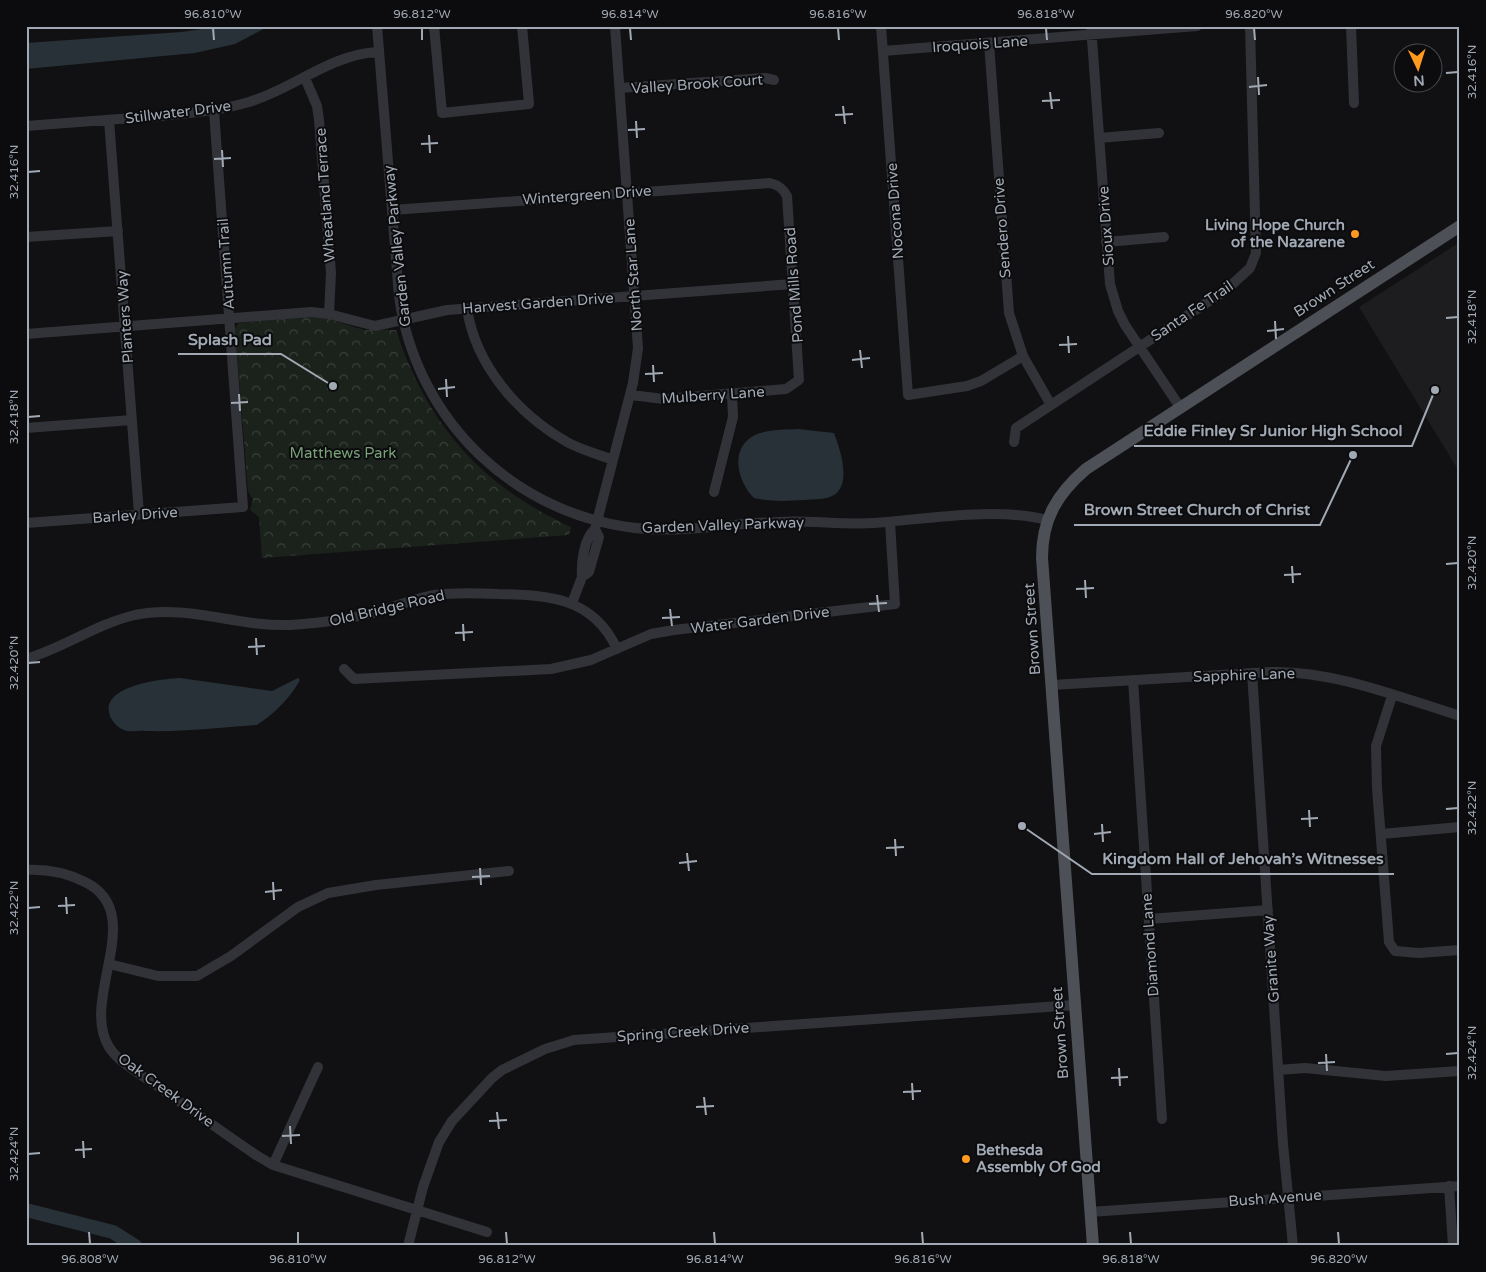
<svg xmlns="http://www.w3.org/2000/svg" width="1486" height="1272" font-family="'Varela Round',sans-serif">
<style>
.built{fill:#1d1d20}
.park{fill:url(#park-crowns)}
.water{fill:#273137}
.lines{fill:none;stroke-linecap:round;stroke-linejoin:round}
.river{stroke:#273137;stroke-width:14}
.minor{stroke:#323338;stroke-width:10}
.major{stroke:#4d5157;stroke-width:12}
.ticks{fill:none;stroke:#a1a9b4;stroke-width:2}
.poi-dot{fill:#fe9b1e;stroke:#0c0c0e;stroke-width:2}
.labels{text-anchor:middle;stroke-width:4;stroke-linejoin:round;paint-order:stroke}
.street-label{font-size:15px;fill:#a1a9b4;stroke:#0c0c0e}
.poi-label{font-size:15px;font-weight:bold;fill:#a1a9b4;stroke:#0c0c0e;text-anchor:end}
.park-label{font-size:15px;fill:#78a177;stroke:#0c0c0e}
.leader{fill:none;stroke:#a1a9b4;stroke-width:2}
.callout-dot{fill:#a1a9b4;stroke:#0c0c0e;stroke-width:2}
.callout-label{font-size:16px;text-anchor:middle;font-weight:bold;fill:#a1a9b4;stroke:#0c0c0e;stroke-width:4;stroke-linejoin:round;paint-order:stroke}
.neatline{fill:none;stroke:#a1a9b4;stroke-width:2}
.ticks-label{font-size:12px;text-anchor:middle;fill:#a1a9b4}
</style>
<defs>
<pattern id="park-crowns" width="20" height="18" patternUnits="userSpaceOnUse" patternTransform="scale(1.25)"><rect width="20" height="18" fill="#1b221b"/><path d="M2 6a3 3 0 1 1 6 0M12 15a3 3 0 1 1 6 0" fill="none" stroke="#393f3a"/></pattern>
</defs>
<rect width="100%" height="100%" fill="#111113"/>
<path class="built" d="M 1460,242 L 1460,473 L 1359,307 Z"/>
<path class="park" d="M 305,317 L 326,318 L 364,330 L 396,330 C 427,424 480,485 571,527 L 569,535 L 262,558 L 259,517 L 250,510 L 253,500 L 248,491 L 235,328 L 239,323 Z"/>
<path class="water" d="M 223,26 L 269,26 L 235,44 L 195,53 L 26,69 L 26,43 L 181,32 Z
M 798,429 L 834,433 C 840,449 852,483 834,495 C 826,500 814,499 804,500 C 788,501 770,502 754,498 C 737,481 729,448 755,435 C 767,429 785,430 798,429 Z
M 180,678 L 272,691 L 298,678 L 300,680 C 291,697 274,714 257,725 C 218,728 184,732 146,731 C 140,730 133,732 127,731 C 119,729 113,723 110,716 C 99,686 160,679 180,678 Z"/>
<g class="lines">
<path class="river" d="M 26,1210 L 113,1232 L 135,1246"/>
<path class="minor" d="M 377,26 L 399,296 C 416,422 518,519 646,529 C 689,532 734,523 777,522 C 810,520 841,525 874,523 C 925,519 1000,507 1047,520
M 434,26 L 442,113 L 529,104 L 522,26
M 881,26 L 908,395 L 967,386 L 981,381 L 1023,356
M 1091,26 L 1110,284 L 1118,311 L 1125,325 L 1180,407
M 1351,26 L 1354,103
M 989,43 L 1009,313 L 1023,356 L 1051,405
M 883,51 L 1197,26
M 305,78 L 317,106 L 319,120 L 331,273 L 329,314
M 620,88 L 765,78 L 774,80
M 109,120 L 139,514
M 26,126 C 70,123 115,119 159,116 C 189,113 219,111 249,102 C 293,89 331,54 378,52
M 1099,138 L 1159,133
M 392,210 L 770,183 C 778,185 783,188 787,196 L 799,380 L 786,389 L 664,399 L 631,395
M 26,237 L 118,231
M 1106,242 L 1164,237
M 467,309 C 476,366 518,414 567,442 C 581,450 598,454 613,460
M 26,334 L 311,312 L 329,314 L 375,326 L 447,310 L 793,284
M 26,428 L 132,420
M 1014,442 L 1016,428 L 1226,290 L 1250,268 L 1256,253 L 1250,26
M 714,492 L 733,417 L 732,394
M 26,523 L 243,507 L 214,111
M 595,529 L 599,537 L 589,572 L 582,577 C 581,563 584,538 595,529 L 633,383 L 638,348 L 615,26
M 572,603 L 582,577
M 26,659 C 64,648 96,624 135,615 C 188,604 237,627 290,625 C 321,623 353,619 383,610 C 400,605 416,598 434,595 C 455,592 477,593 498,594 C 548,595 593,597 617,649
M 344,669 L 354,679 L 551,669 L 591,660 L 651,634 L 674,630 L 895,604 L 890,522
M 1252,673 L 1283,1144 L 1293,1246
M 1133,680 L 1162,1119
M 1052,685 L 1271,672 C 1332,670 1402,698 1460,716
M 1392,696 L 1376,746 L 1377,788 L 1389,942 L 1395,951 L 1419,953 L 1460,950
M 1381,834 L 1460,827
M 26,870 C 47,869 67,873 85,882 C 149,913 79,999 109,1047 C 119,1063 141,1074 156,1085 C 189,1108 222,1132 256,1155 L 273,1165 L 487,1232
M 1149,919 L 1268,910
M 109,964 L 158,976 L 197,976 L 231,956 L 298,907 L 328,893 L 376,885 L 509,871
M 1278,1070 L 1305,1068 L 1386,1076 L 1460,1071
M 273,1165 L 318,1067
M 1449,1186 L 1453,1246
M 1090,1212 L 1460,1186
M 408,1246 L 423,1187 L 439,1142 L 452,1121 L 492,1078 L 502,1070 L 545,1049 L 574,1040 L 1075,1005"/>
<path class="major" d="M 1093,1246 L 1042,558 C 1042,519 1057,494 1086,469 L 1460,226"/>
</g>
<path class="ticks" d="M 213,28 L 214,40M 422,28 L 422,40M 630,28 L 631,40M 838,28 L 839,40M 1046,28 L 1047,40M 1254,28 L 1255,40M 1446,73 L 1458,72M 1258,77 L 1259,95M 1249,87 L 1267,85M 1050,92 L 1052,109M 1042,101 L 1060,100M 843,106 L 845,124M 835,115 L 853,114M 636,121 L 637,138M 628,130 L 645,129M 429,135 L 430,153M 421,144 L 438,143M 222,150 L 223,167M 214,159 L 231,158M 28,172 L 40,171M 1446,318 L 1458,317M 1275,321 L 1276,339M 1267,331 L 1284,329M 1068,336 L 1069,353M 1059,345 L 1077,344M 860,350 L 862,368M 852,360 L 870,358M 653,365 L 654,382M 645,374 L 663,373M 446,379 L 447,397M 438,389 L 455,387M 239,394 L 240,411M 231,403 L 248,402M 28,417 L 40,416M 1446,564 L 1458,563M 1292,566 L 1293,583M 1284,575 L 1301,574M 1085,580 L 1086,598M 1076,589 L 1094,588M 877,595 L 879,612M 869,604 L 887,603M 670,609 L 672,626M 662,618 L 680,617M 463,624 L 464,641M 455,633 L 473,632M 256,638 L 257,655M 248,647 L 265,646M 28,663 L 40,662M 1446,809 L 1458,808M 1309,810 L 1310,827M 1301,819 L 1318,818M 1102,824 L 1103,842M 1094,834 L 1111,832M 895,839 L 896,856M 886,848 L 904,847M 687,853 L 689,871M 679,863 L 697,861M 480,868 L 481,885M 472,877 L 490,876M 273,882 L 274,900M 265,892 L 282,890M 66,897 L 67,914M 58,906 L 75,905M 28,908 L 40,907M 1326,1054 L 1327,1071M 1446,1054 L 1458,1053M 1318,1063 L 1335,1062M 1119,1068 L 1120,1086M 1111,1078 L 1128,1077M 912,1083 L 913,1100M 903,1092 L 921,1091M 704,1097 L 706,1115M 696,1107 L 714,1106M 497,1112 L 499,1129M 489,1121 L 507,1120M 290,1126 L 291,1144M 282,1136 L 300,1135M 83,1141 L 84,1158M 75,1150 L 92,1149M 28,1154 L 40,1153M 89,1232 L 90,1244M 298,1232 L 298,1244M 506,1232 L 507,1244M 714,1232 L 715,1244M 922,1232 L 923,1244M 1130,1232 L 1131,1244M 1338,1232 L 1339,1244"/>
<g class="poi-dot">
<circle cx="1355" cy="234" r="5"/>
<circle cx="966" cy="1159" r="5"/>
</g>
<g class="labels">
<g class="street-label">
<text transform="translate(980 44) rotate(-4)" y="5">Iroquois Lane</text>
<text transform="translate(697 84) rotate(-4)" y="5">Valley Brook Court</text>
<text transform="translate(178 112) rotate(-7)" y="5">Stillwater Drive</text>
<text transform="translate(325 195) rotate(-94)" y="5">Wheatland Terrace</text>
<text transform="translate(587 195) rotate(-4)" y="5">Wintergreen Drive</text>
<text transform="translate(895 211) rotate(-94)" y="5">Nocona Drive</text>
<text transform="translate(1106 226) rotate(-94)" y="5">Sioux Drive</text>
<text transform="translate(1002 228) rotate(-94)" y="5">Sendero Drive</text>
<text transform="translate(397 246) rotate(-96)" y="5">Garden Valley Parkway</text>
<text transform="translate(226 264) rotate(-94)" y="5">Autumn Trail</text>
<text transform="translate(633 275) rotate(-94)" y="5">North Star Lane</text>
<text transform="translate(794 285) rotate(-94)" y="5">Pond Mills Road</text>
<text transform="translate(1334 288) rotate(-33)" y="5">Brown Street</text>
<text transform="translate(538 303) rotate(-4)" y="5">Harvest Garden Drive</text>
<text transform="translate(1192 311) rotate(-34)" y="5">Santa Fe Trail</text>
<text transform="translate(125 317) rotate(-94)" y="5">Planters Way</text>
<text transform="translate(713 395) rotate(-4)" y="5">Mulberry Lane</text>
<text transform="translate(135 515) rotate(-4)" y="5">Barley Drive</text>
<text transform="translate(723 525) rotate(-2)" y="5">Garden Valley Parkway</text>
<text transform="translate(387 608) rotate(-13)" y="5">Old Bridge Road</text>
<text transform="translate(760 620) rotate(-7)" y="5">Water Garden Drive</text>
<text transform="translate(1032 629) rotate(-94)" y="5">Brown Street</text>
<text transform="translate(1244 675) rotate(-2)" y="5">Sapphire Lane</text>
<text transform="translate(1150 945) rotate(-94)" y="5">Diamond Lane</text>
<text transform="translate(1271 959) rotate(-94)" y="5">Granite Way</text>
<text transform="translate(683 1032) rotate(-4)" y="5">Spring Creek Drive</text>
<text transform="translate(1060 1033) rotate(-94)" y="5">Brown Street</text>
<text transform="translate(166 1090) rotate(36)" y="5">Oak Creek Drive</text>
<text transform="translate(1275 1198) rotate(-4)" y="5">Bush Avenue</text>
</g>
<g class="poi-label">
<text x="1345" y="230">Living Hope Church<tspan x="1345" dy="17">of the Nazarene</tspan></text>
<text x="976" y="1155" text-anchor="start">Bethesda<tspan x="976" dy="17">Assembly Of God</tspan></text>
</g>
<g class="park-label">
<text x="343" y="458">Matthews Park</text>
</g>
</g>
<path class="leader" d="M333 386L281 354H178M1435 390L1412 446H1134M1353 455L1320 525H1074M1022 826L1092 874H1394"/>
<g class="callout-dot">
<circle cx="333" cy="386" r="5"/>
<circle cx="1435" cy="390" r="5"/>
<circle cx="1353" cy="455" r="5"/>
<circle cx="1022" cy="826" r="5"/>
</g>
<g class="callout-label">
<text x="230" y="345">Splash Pad</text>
<text x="1273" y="436">Eddie Finley Sr Junior High School</text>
<text x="1197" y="515">Brown Street Church of Christ</text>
<text x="1243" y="864">Kingdom Hall of Jehovah’s Witnesses</text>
</g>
<rect width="1486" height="1272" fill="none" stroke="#0c0c0e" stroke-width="55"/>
<g transform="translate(1418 68) rotate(176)"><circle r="24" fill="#0c0c0e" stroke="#484b50"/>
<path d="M0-4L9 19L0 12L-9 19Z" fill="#fe9b1e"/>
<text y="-8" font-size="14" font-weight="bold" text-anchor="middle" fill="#a1a9b4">N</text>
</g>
<rect x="28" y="28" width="1430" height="1216" class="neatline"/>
<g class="ticks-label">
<text x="213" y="18">96.810°W</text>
<text x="422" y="18">96.812°W</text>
<text x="630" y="18">96.814°W</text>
<text x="838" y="18">96.816°W</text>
<text x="1046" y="18">96.818°W</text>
<text x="1254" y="18">96.820°W</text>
<text transform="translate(1472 72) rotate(-90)" y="4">32.416°N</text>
<text transform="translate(14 172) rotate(-90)" y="4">32.416°N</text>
<text transform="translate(1472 317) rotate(-90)" y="4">32.418°N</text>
<text transform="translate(14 417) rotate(-90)" y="4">32.418°N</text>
<text transform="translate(1472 563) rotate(-90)" y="4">32.420°N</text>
<text transform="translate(14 663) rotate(-90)" y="4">32.420°N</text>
<text transform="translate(1472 808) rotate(-90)" y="4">32.422°N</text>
<text transform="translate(14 908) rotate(-90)" y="4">32.422°N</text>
<text transform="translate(1472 1053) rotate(-90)" y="4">32.424°N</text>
<text transform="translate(14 1154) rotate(-90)" y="4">32.424°N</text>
<text x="90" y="1263">96.808°W</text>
<text x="298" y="1263">96.810°W</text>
<text x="507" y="1263">96.812°W</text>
<text x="715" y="1263">96.814°W</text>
<text x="923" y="1263">96.816°W</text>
<text x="1131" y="1263">96.818°W</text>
<text x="1339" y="1263">96.820°W</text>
</g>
</svg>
